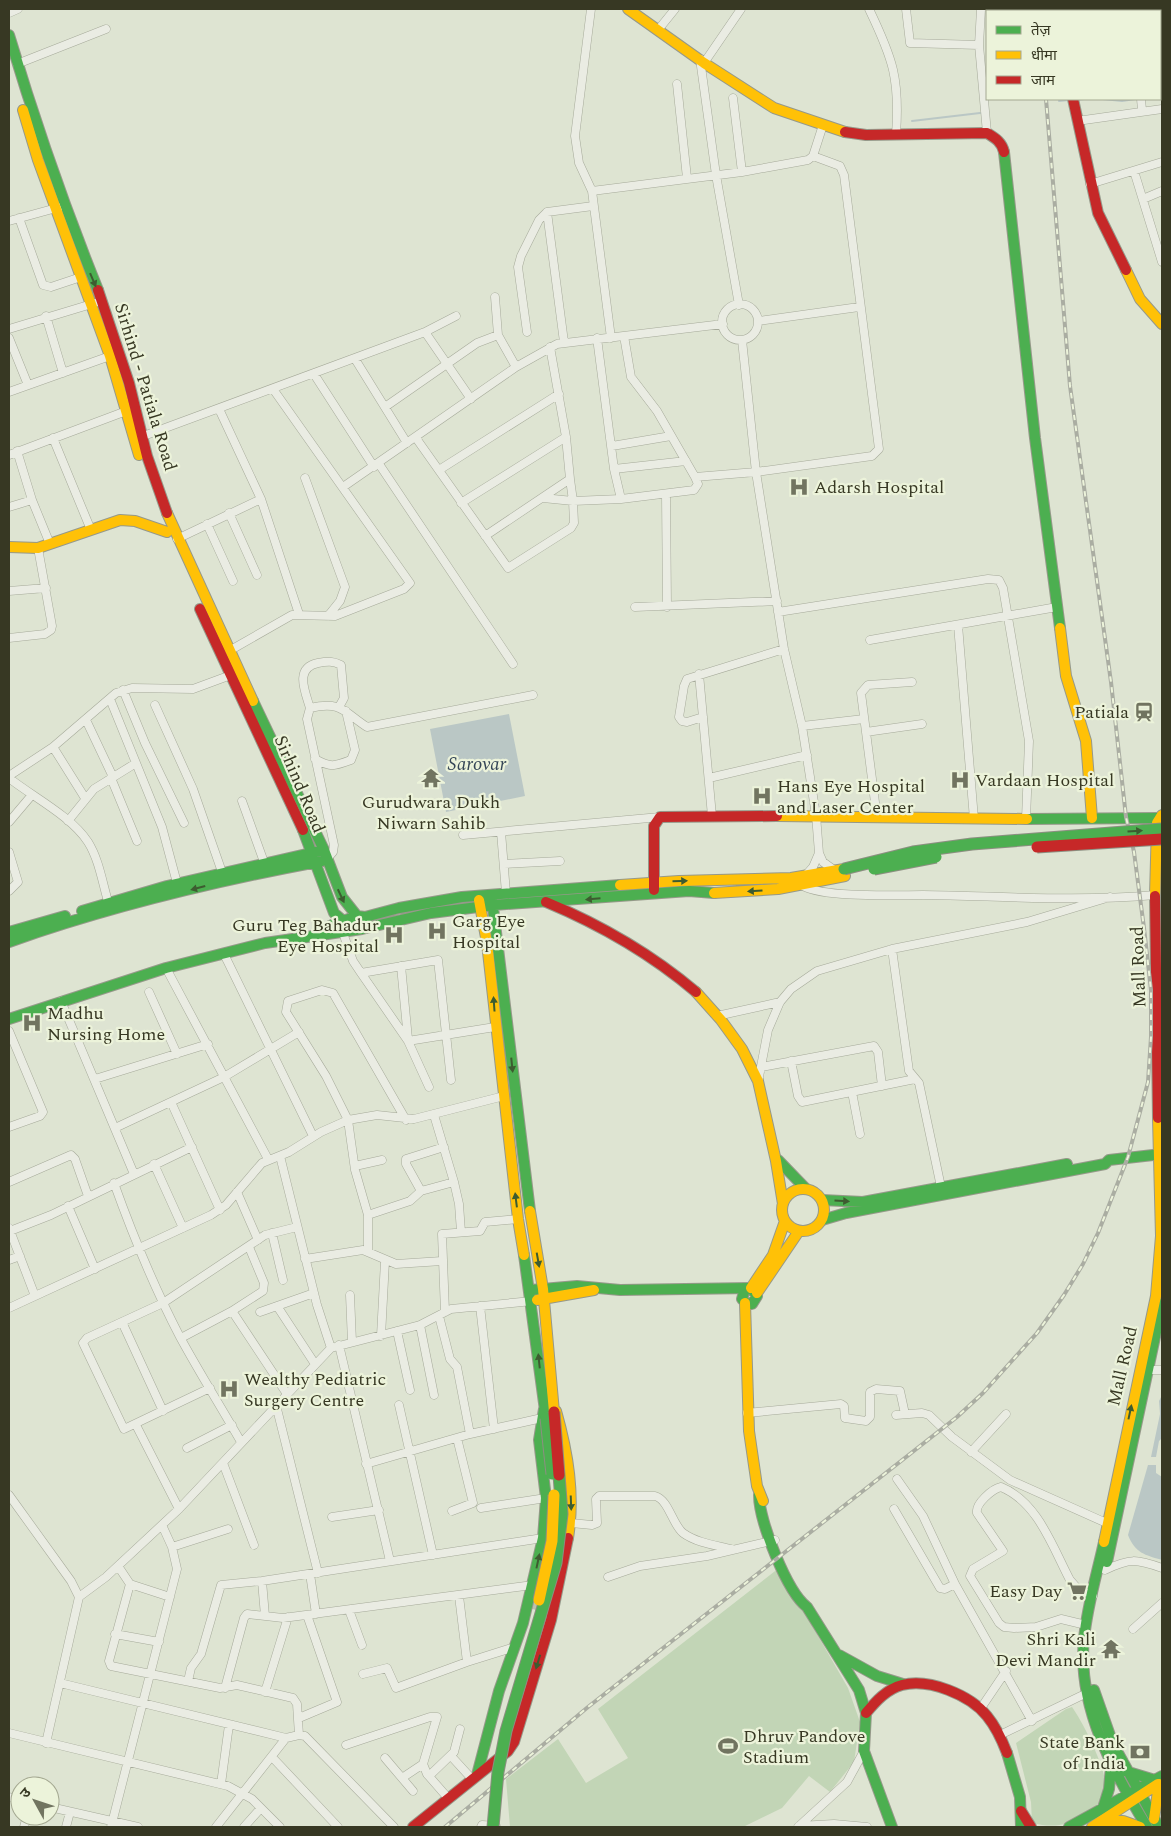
<svg xmlns="http://www.w3.org/2000/svg" width="1171" height="1836" font-family="Spectral,'Noto Sans Devanagari',serif">
<style>
.green{fill:#c2d5b6}
.water{fill:#bac7c5}
.lines{fill:none;stroke-linecap:round;stroke-linejoin:round}
.stream{stroke:#bac7c5;stroke-width:2}
.secondary-tunnel{stroke:#bdc2af;stroke-width:10;stroke-dasharray:10 5;stroke-linecap:butt}
.street-casing{stroke:#a6aa9a;stroke-width:9}
.fast-casing{stroke:#96998a;stroke-width:12}
.slow-casing{stroke:#96998a;stroke-width:12}
.jam-casing{stroke:#96998a;stroke-width:12}
.street{stroke:#eaece3;stroke-width:8}
.fast{stroke:#4caf50;stroke-width:10}
.slow{stroke:#ffc107;stroke-width:10}
.jam{stroke:#c62828;stroke-width:10}
.rail-casing{stroke:#aaada2;stroke-width:4}
.rail{stroke:#ecf3da;stroke-width:2;stroke-dasharray:5.5;stroke-linecap:butt}
.fast-bridge-casing{stroke:#8c8f81;stroke-width:13;stroke-linecap:butt}
.slow-bridge-casing{stroke:#8c8f81;stroke-width:13;stroke-linecap:butt}
.jam-bridge-casing{stroke:#8c8f81;stroke-width:13;stroke-linecap:butt}
.fast-bridge{stroke:#4caf50;stroke-width:11}
.slow-bridge{stroke:#ffc107;stroke-width:11}
.jam-bridge{stroke:#c62828;stroke-width:11}
.oneway{fill:#3d5c30}
.labels{text-anchor:middle;stroke-width:4.5;stroke-linejoin:round;paint-order:stroke}
.street-label{font-size:18px;fill:#373823;stroke:#ecf3da}
.poi-label{font-size:18px;fill:#373823;stroke:#ecf3da;text-anchor:start}
.water-label{font-size:19px;font-style:italic;fill:#344556;stroke:#ecf3da}
</style>
<rect width="100%" height="100%" fill="#dee4d2"/>
<path class="green" d="M 779,1568 L 848,1688 L 860,1722 L 854,1762 L 830,1792 L 809,1776 L 782,1808 L 743,1827 L 510,1827 L 506,1779 L 558,1739 L 586,1783 L 628,1758 L 598,1709 Z
M 1072,1707 C 1083,1722 1108,1772 1106,1790 C 1105,1802 1093,1808 1084,1815 C 1066,1826 1053,1828 1032,1823 L 1031,1802 L 1016,1743 L 1066,1709 Z"/>
<path class="water" d="M 509,714 L 525,796 L 446,812 L 430,729 Z
M 1162,1395 L 1162,1438 L 1159,1441 L 1156,1457 L 1151,1457 L 1160,1414 L 1159,1401 Z
M 1148,1465 L 1156,1465 L 1156,1473 L 1162,1477 L 1162,1560 C 1145,1555 1135,1553 1128,1535 Z"/>
<g class="lines">
<path class="stream" d="M 1160,94 L 1162,94
M 1103,99 L 1122,101 L 1135,99
M 1076,100 L 1084,99
M 1059,101 L 1069,100
M 912,121 L 980,113"/>
<path class="secondary-tunnel" d="M 533,1604 L 548,1608"/>
<defs>
<path id="street" d="M 591,9 L 575,136 L 579,163 L 592,191
M 869,9 C 893,59 900,79 896,135
M 906,9 L 910,43 L 979,45
M 981,9 L 979,45 L 987,133
M 1080,9 L 1080,11
M 9,13 L 18,9
M 1160,17 L 1162,16
M 658,30 L 675,9
M 700,59 L 716,175 L 739,305
M 704,63 L 741,9
M 17,64 L 106,29
M 1160,83 L 1162,83
M 677,84 L 687,178
M 733,98 L 742,172
M 1141,99 L 1142,110
M 1077,121 L 1162,109
M 1134,171 L 1162,262
M 1090,184 L 1162,162
M 1143,199 L 1162,191
M 547,212 L 564,342
M 19,218 L 43,285 L 51,287 L 81,277
M 9,221 L 60,207
M 495,297 L 498,335 L 516,367
M722 322a18 18 0 1 1 36 0a18 18 0 1 1-36 0Z
M 46,316 L 63,373
M 758,321 L 859,307
M 9,329 L 95,303
M 425,332 L 471,399
M 527,332 L 518,267 L 521,256 L 539,220 L 547,212 L 593,206
M 9,338 L 28,385
M 597,338 L 614,469 L 621,499
M 611,338 L 592,191 L 742,172 L 808,160 L 813,156
M 742,340 L 756,472 L 784,649 L 802,726 L 816,815 L 819,853 L 823,862 L 834,870
M 355,359 L 407,443
M 314,374 L 374,467
M 9,392 L 110,356
M 385,407 L 477,343 L 498,335
M 219,409 L 261,499
M 53,438 L 91,530
M 138,438 L 425,332 L 456,316
M 416,438 L 508,568 L 571,528 L 574,523 L 573,501 L 621,499 L 694,490 L 698,484 L 695,477 L 657,411 L 631,377 L 624,336
M 612,446 L 671,436
M 17,451 L 32,500 L 50,544
M 9,455 L 129,410
M 379,464 L 513,664
M 614,469 L 686,461
M 439,470 L 559,394
M 695,477 L 756,472 L 872,456 L 879,449 L 844,175 L 840,166 L 813,156 L 823,125
M 305,478 L 345,587 L 340,601 L 328,616
M 343,487 L 516,367 L 557,344 L 723,324
M 666,494 L 667,607
M 543,498 L 573,501 L 570,479
M 461,503 L 566,437
M 9,507 L 32,500
M 229,513 L 257,575
M 207,524 L 233,581
M 485,536 L 570,479 L 566,437 L 550,347
M 177,539 L 261,499 L 299,614
M 9,591 L 46,588
M 635,607 L 777,601
M 778,612 L 988,579 L 999,580 L 1003,588 L 1029,741 L 1026,819
M 958,625 L 974,819
M 9,638 L 45,634 L 51,630 L 52,626 L 38,548
M 870,640 L 1057,607
M 229,651 L 292,615 L 335,616 L 404,589 L 410,583 L 273,389
M 699,674 L 712,816
M 123,690 L 145,743 L 184,823
M 110,699 L 162,827 L 177,883
M 155,705 L 193,789 L 222,872
M 310,708 C 305,691 294,668 318,663 C 328,661 333,661 341,665 L 344,698 L 339,707
M 703,717 L 687,722 L 682,721 L 679,717 L 684,686 L 687,679 L 784,649
M 86,720 L 113,777
M 802,726 L 864,719
M 866,732 L 922,724
M 53,747 L 85,798
M 315,759 C 331,768 335,766 351,760 L 355,750 L 346,711
M 9,776 L 53,747 L 116,693 L 132,688 L 193,689 L 231,675
M 9,778 C 33,797 71,816 88,842 C 100,861 103,887 110,908
M 111,778 L 137,841
M 709,778 L 807,755
M 242,801 L 264,862
M 877,818 L 861,693 L 868,685 L 912,682
M 68,821 L 94,789 L 136,763
M 9,822 L 31,796
M 501,832 L 506,893
M 463,835 L 660,817
M 9,852 L 18,882 L 9,891
M 327,859 L 333,852 L 334,845 L 307,719 L 310,708 C 341,701 343,711 367,727 L 533,695
M 504,864 L 560,861
M 806,875 L 813,867 L 819,853
M 803,886 C 825,898 896,895 923,895 C 1000,896 1078,902 1155,895
M 343,933 L 353,961 L 361,973
M 892,949 L 909,1071 L 919,1083 L 941,1187
M 224,954 L 313,1136
M 401,966 L 408,1039
M 166,968 L 268,1159
M 149,992 L 177,1054
M 61,1001 L 134,1174
M 717,1016 L 780,1002
M 9,1031 L 43,1112 L 40,1116 L 9,1127
M 408,1041 L 495,1027
M 791,1061 L 798,1096 L 802,1102 L 915,1079
M 761,1067 L 874,1046 L 878,1052 L 882,1086
M 95,1079 L 208,1044
M 758,1082 L 768,1030 L 780,1002 L 791,989 L 817,971 L 892,949 L 1027,922 L 1110,897
M 429,1087 L 408,1041 L 361,973 L 438,960 L 451,1080
M 852,1092 L 860,1134
M 171,1102 L 220,1210
M 434,1115 L 454,1182
M 115,1128 L 224,1077 L 299,1032
M 280,1156 L 317,1305 L 331,1348
M 154,1164 L 183,1228
M 355,1166 L 382,1160
M 9,1182 L 71,1155 L 75,1159 L 88,1196
M 114,1183 C 133,1236 154,1287 180,1337 C 199,1372 221,1407 241,1442
M 421,1191 L 406,1164 L 406,1159 L 444,1147
M 237,1192 L 258,1240
M 68,1206 L 95,1269
M 368,1215 L 410,1201 L 421,1191 L 454,1182 L 459,1204 L 461,1232
M 9,1228 L 35,1296
M 10,1231 L 51,1215 L 192,1147
M 272,1233 L 283,1280
M 368,1251 L 368,1215 L 355,1170 L 348,1120 L 326,1076 L 286,1012 L 288,1001 L 322,990 L 333,993 L 406,1120
M 305,1259 L 363,1250 L 396,1264 L 442,1261
M 9,1260 L 20,1256
M 350,1295 L 352,1342
M 277,1306 L 315,1364
M 480,1306 L 494,1429
M 9,1308 L 211,1215 L 226,1205 L 262,1163 L 289,1152 L 321,1132 L 348,1120 L 377,1115 L 414,1119 L 504,1096
M 232,1311 L 287,1394
M 260,1312 L 314,1293
M 445,1312 L 442,1234 L 480,1231 L 485,1222 L 518,1219
M 439,1316 L 450,1359 L 457,1367 L 470,1434
M 122,1322 L 163,1411
M 420,1325 L 434,1395
M 397,1331 L 410,1390
M 381,1336 L 385,1261
M 181,1338 L 232,1311 L 263,1291 L 264,1283 L 249,1247
M 339,1345 L 390,1561
M 1144,1370 L 1162,1370
M 210,1388 L 124,1429 L 83,1343 L 87,1338 L 163,1303 L 265,1235 L 297,1227
M 276,1405 L 318,1573
M 399,1405 L 433,1555
M 747,1413 L 841,1404 L 844,1406 L 845,1418 L 866,1421 L 870,1417 L 870,1392 L 876,1389 L 900,1391 L 905,1414
M 896,1415 L 922,1413 L 929,1415 L 952,1437 L 1010,1480 L 1111,1525
M 136,1425 L 179,1509
M 187,1448 L 232,1425
M 971,1452 L 1006,1414
M 223,1463 L 254,1545
M 366,1464 L 470,1434 L 542,1418
M 897,1479 L 923,1516 L 955,1584 L 1032,1721
M 9,1495 L 71,1581 L 79,1597 L 46,1743
M 481,1508 L 546,1498
M 894,1509 L 940,1588 L 945,1589 L 955,1584
M 452,1511 L 473,1503 L 457,1438
M 332,1517 L 379,1510
M 571,1523 L 592,1525 L 597,1523 L 596,1499 L 599,1496 L 655,1496 C 669,1500 672,1524 683,1533 C 697,1543 715,1545 731,1549
M 172,1547 L 228,1529
M 118,1566 L 130,1584 L 170,1597
M 1105,1570 C 1130,1558 1136,1559 1162,1568
M 310,1574 L 316,1614
M 608,1577 L 640,1566 L 707,1556 L 775,1540
M 262,1581 L 265,1616
M 130,1584 L 109,1661 L 111,1666 L 220,1688 L 237,1685 L 293,1698 L 297,1704 L 299,1735
M 459,1596 L 467,1662
M 79,1597 L 106,1577 L 179,1509 L 331,1348 L 420,1325 L 451,1309 L 532,1301
M 349,1610 L 362,1645
M 1086,1625 L 1061,1619 L 1036,1627 L 1014,1628 L 1004,1627 L 999,1623 L 970,1576 L 973,1569 L 1003,1551 L 977,1513 C 975,1504 992,1489 1001,1487 C 1038,1502 1053,1548 1070,1580 L 1077,1588 L 1093,1596
M 1133,1629 L 1162,1603
M 115,1634 L 159,1642
M 363,1674 L 387,1668 L 396,1688 L 467,1662 L 515,1647
M 188,1681 L 191,1668 L 201,1654 L 221,1585 L 262,1581 L 543,1538
M 60,1683 L 286,1738 L 299,1735 L 305,1736 L 394,1827
M 225,1688 L 244,1618 L 247,1614 L 283,1618 L 533,1585
M 265,1692 L 288,1617
M 981,1708 L 1006,1671
M 299,1718 L 337,1702 L 307,1615
M 9,1733 L 228,1786 L 252,1799 L 280,1827
M 1000,1735 L 1087,1693
M 346,1745 L 430,1717 L 437,1717 L 423,1764 L 427,1774 L 448,1798
M 451,1756 L 472,1779
M 272,1757 L 338,1827
M 385,1758 L 413,1791
M 429,1776 L 454,1752 L 460,1729
M 402,1778 L 423,1764
M 221,1784 L 229,1725
M 9,1797 L 20,1800
M 50,1807 L 138,1827
M 799,1826 L 834,1824 L 867,1827
M 24,1827 L 27,1816
M 66,1827 L 70,1812
M 111,1827 L 177,1569 L 172,1547 L 162,1525
M 216,1827 L 286,1738
M 244,1827 L 261,1808
M 481,1827 L 482,1825 L 496,1826
M 798,1827 L 847,1782 L 864,1751"/>
<path id="fast" d="M 1061,9 L 1061,11
M 9,35 C 35,122 64,206 98,290
M 1004,152 L 1035,438 L 1060,628
M 253,701 L 324,850 L 342,897 L 357,916 L 365,917 L 399,908 L 462,897 L 620,885
M 1027,819 L 1159,818
M 303,830 L 334,913 L 348,925 L 362,929 L 431,913 L 494,905 L 689,891 L 714,893
M 492,899 L 530,1211
M 82,911 L 167,886 L 324,850
M 9,932 L 65,916
M 317,934 L 330,926 L 357,916
M 9,942 C 110,906 216,881 322,861
M 9,1019 L 166,968 L 265,943 L 362,929
M 778,1160 L 806,1189
M 822,1200 L 863,1202 L 1067,1164
M 822,1220 L 846,1213 L 1105,1164 L 1109,1160 L 1162,1154
M 524,1255 L 546,1418
M 531,1290 L 577,1286 L 620,1290 L 751,1288 L 757,1296 L 752,1304 L 747,1304 L 742,1299 L 745,1289
M 759,1495 C 759,1521 787,1592 807,1607 L 859,1690 L 866,1713 L 864,1751 L 892,1827
M 1104,1542 C 1097,1574 1087,1606 1084,1639 C 1077,1707 1113,1771 1147,1827
M 1107,1562 L 1162,1304
M 839,1655 L 877,1676 L 903,1684
M 1094,1690 L 1113,1744 L 1159,1827
M 1007,1753 L 1020,1797 L 1021,1827
M 1125,1771 L 1155,1780
M 477,1775 L 499,1691 L 523,1623 L 543,1538 L 546,1498 L 539,1440 L 544,1409
M 1103,1808 L 1109,1789 L 1111,1766
M 1069,1827 L 1162,1776"/>
<path id="slow" d="M 628,9 L 704,63 L 774,108 L 845,132
M 23,110 L 38,160 L 110,356 L 139,455
M 1126,270 L 1140,299 L 1162,324
M 167,513 L 253,701
M 9,547 L 38,548 L 120,520 L 135,521 L 167,532
M 1060,628 L 1066,676 L 1086,741 L 1092,818
M 777,816 L 1027,819
M 620,885 L 679,881 L 791,878 L 844,869
M 714,893 L 778,889 L 845,876
M 1155,896 L 1157,823 L 1162,815
M 479,900 L 487,943 L 518,1219 L 524,1255
M 696,992 L 721,1020 L 742,1049 L 758,1081 L 776,1161 L 783,1204
M782 1210a21 21 0 1 1 42 0a21 21 0 1 1-42 0Z
M 530,1211 L 543,1289 L 554,1412
M 751,1288 L 773,1255 L 785,1221
M 757,1293 L 799,1231
M 537,1300 L 594,1290
M 745,1303 L 749,1431 L 757,1486 L 763,1501
M 556,1411 C 568,1453 575,1495 568,1538
M 1104,1542 L 1156,1296 L 1161,1236 L 1158,1118
M 1154,1819 L 1159,1784
M 1102,1821 L 1123,1821 L 1140,1827
M 1092,1827 L 1158,1784"/>
<path id="jam" d="M 1073,99 L 1098,213 L 1126,270
M 845,132 L 866,135 L 987,133 C 995,138 1002,142 1004,152
M 98,290 L 129,383 L 147,456 L 167,513
M 200,609 L 303,830
M 654,890 L 654,826 L 660,817 L 777,816
M 1155,896 L 1158,1118
M 546,902 C 601,925 650,953 696,992
M 866,1713 C 876,1701 887,1689 902,1685 C 929,1678 970,1695 987,1716 C 996,1727 1002,1740 1007,1753
M 1021,1811 L 1031,1827
M 413,1827 L 508,1751 L 514,1742 L 551,1620 L 568,1538"/>
</defs>
<use href="#street" class="street-casing"/>
<use href="#fast" class="fast-casing"/>
<use href="#slow" class="slow-casing"/>
<use href="#jam" class="jam-casing"/>
<use href="#street" class="street"/>
<use href="#fast" class="fast"/>
<use href="#slow" class="slow"/>
<use href="#jam" class="jam"/>
<defs>
<path id="rail" d="M 1038,9 L 1038,11
M 445,1827 L 588,1707 L 957,1417 L 983,1393 L 1037,1333 L 1064,1295 L 1083,1264 L 1098,1233 L 1128,1157 L 1148,1082 L 1151,1037 L 1151,990 L 1144,928 L 1134,852 L 1126,817 L 1111,682 L 1070,386 L 1046,99"/>
</defs>
<use href="#rail" class="rail-casing"/>
<use href="#rail" class="rail"/>
<defs>
<path id="fast-bridge" d="M 844,869 L 913,852 L 972,844 L 1162,829
M 874,869 L 936,857
M 546,1418 L 552,1474
M 493,1827 L 498,1772 L 506,1731 L 556,1563 L 562,1514 L 559,1475"/>
<path id="slow-bridge" d="M 539,1600 L 552,1541 L 554,1495"/>
<path id="jam-bridge" d="M 1037,847 L 1162,839
M 554,1412 L 559,1475"/>
</defs>
<use href="#fast-bridge" class="fast-bridge-casing"/>
<use href="#slow-bridge" class="slow-bridge-casing"/>
<use href="#jam-bridge" class="jam-bridge-casing"/>
<use href="#fast-bridge" class="fast-bridge"/>
<use href="#slow-bridge" class="slow-bridge"/>
<use href="#jam-bridge" class="jam-bridge"/>
</g>
<defs><path id="oneway-solid" d="M-6-.8H1V-3.2L6.5 0L1 3.2V.8H-6Z" transform="scale(1.25)"/></defs>
<g class="oneway">
<use href="#oneway-solid" transform="translate(93 280) rotate(67)"/>
<use href="#oneway-solid" transform="translate(1135 831) rotate(-4)"/>
<use href="#oneway-solid" transform="translate(680 881) rotate(-2)"/>
<use href="#oneway-solid" transform="translate(198 888) rotate(165)"/>
<use href="#oneway-solid" transform="translate(755 891) rotate(176)"/>
<use href="#oneway-solid" transform="translate(341 896) rotate(65)"/>
<use href="#oneway-solid" transform="translate(593 899) rotate(175)"/>
<use href="#oneway-solid" transform="translate(494 1004) rotate(-94)"/>
<use href="#oneway-solid" transform="translate(512 1065) rotate(84)"/>
<use href="#oneway-solid" transform="translate(516 1200) rotate(-97)"/>
<use href="#oneway-solid" transform="translate(842 1201) rotate(3)"/>
<use href="#oneway-solid" transform="translate(538 1260) rotate(80)"/>
<use href="#oneway-solid" transform="translate(539 1361) rotate(-96)"/>
<use href="#oneway-solid" transform="translate(1130 1412) rotate(-78)"/>
<use href="#oneway-solid" transform="translate(571 1503) rotate(88)"/>
<use href="#oneway-solid" transform="translate(538 1561) rotate(-78)"/>
<use href="#oneway-solid" transform="translate(538 1662) rotate(107)"/>
</g>
<defs>
<symbol id="hospital-bare" viewBox="-9 -9 18 18"><path d="M-5-5h3v3.5h4V-5h3V5h-3V1.5h-4V5h-3Z" fill="#717460" stroke="#ecf3da" stroke-width="2.5" paint-order="stroke"/></symbol>
<symbol id="station-bare" viewBox="-9 -9 18 18"><path d="M-3-6H3Q5-6 5-4V2Q5 4 3 4L4.5 6H3L1.5 4h-3L-3 6H-4.5L-3 4Q-5 4-5 2V-4Q-5-6-3-6ZM-3.5-4v3h7v-3ZM-3.5 1v1.5H-2V1ZM2 1v1.5H3.5V1Z" fill="#717460" stroke="#ecf3da" stroke-width="2.5" paint-order="stroke"/></symbol>
<symbol id="temple-bare" viewBox="-9 -9 18 18"><path d="M0-6L5-2H3V0L6.5 2.5H4V6H1.5V3h-3V6H-4V2.5H-6.5L-3 0V-2H-5Z" fill="#717460" stroke="#ecf3da" stroke-width="2.5" paint-order="stroke"/></symbol>
<symbol id="supermarket-bare" viewBox="-9 -9 18 18"><path d="M-6-5.5h2.5l.6 2H6L4.5 2H-2.5L-4.4-4H-6ZM-1.5 3.2a1.3 1.3 0 1 0 .1 0ZM3 3.2a1.3 1.3 0 1 0 .1 0Z" fill="#717460" stroke="#ecf3da" stroke-width="2.5" paint-order="stroke"/></symbol>
<symbol id="stadium-bare" viewBox="-9 -9 18 18"><path d="M0-5a6.5 5 0 1 0 0 10a6.5 5 0 1 0 0-10ZM-3.5-1.8h7v3.6h-7Z" fill="#717460" stroke="#ecf3da" stroke-width="2.5" paint-order="stroke"/></symbol>
<symbol id="bank-bare" viewBox="-9 -9 18 18"><path d="M-6-4H6V4H-6ZM0-2.3a2.3 2.3 0 1 0 0 4.6a2.3 2.3 0 1 0 0-4.6Z" fill="#717460" stroke="#ecf3da" stroke-width="2.5" paint-order="stroke"/></symbol>
</defs>
<g fill-rule="evenodd">
<use href="#hospital-bare" x="785" y="473" width="28" height="28"/>
<use href="#station-bare" x="1130" y="698" width="28" height="28"/>
<use href="#temple-bare" x="417" y="764" width="28" height="28"/>
<use href="#hospital-bare" x="946" y="766" width="28" height="28"/>
<use href="#hospital-bare" x="748" y="782" width="28" height="28"/>
<use href="#hospital-bare" x="423" y="917" width="28" height="28"/>
<use href="#hospital-bare" x="380" y="921" width="28" height="28"/>
<use href="#hospital-bare" x="18" y="1009" width="28" height="28"/>
<use href="#hospital-bare" x="215" y="1375" width="28" height="28"/>
<use href="#supermarket-bare" x="1063" y="1577" width="28" height="28"/>
<use href="#temple-bare" x="1097" y="1635" width="28" height="28"/>
<use href="#stadium-bare" x="714" y="1732" width="28" height="28"/>
<use href="#bank-bare" x="1126" y="1738" width="28" height="28"/>
</g>
<g class="labels">
<g class="street-label">
<text transform="translate(146 387) rotate(73)" y="6">Sirhind - Patiala Road</text>
<text transform="translate(300 784) rotate(67)" y="6">Sirhind Road</text>
<text transform="translate(1138 967) rotate(-92)" y="6">Mall Road</text>
<text transform="translate(1122 1366) rotate(-77)" y="6">Mall Road</text>
</g>
<g class="poi-label">
<text x="814" y="493">Adarsh Hospital</text>
<text x="1129" y="718" text-anchor="end">Patiala</text>
<text x="975" y="786">Vardaan Hospital</text>
<text x="777" y="792">Hans Eye Hospital<tspan x="777" dy="21">and Laser Center</tspan></text>
<text x="431" y="808" text-anchor="middle">Gurudwara Dukh<tspan x="431" dy="21">Niwarn Sahib</tspan></text>
<text x="452" y="927">Garg Eye<tspan x="452" dy="21">Hospital</tspan></text>
<text x="379" y="931" text-anchor="end">Guru Teg Bahadur<tspan x="379" dy="21">Eye Hospital</tspan></text>
<text x="47" y="1019">Madhu<tspan x="47" dy="21">Nursing Home</tspan></text>
<text x="244" y="1385">Wealthy Pediatric<tspan x="244" dy="21">Surgery Centre</tspan></text>
<text x="1062" y="1597" text-anchor="end">Easy Day</text>
<text x="1096" y="1645" text-anchor="end">Shri Kali<tspan x="1096" dy="21">Devi Mandir</tspan></text>
<text x="743" y="1742">Dhruv Pandove<tspan x="743" dy="21">Stadium</tspan></text>
<text x="1125" y="1748" text-anchor="end">State Bank<tspan x="1125" dy="21">of India</tspan></text>
</g>
<g class="water-label">
<text x="477" y="770">Sarovar</text>
</g>
</g>
<rect width="1171" height="1836" fill="none" stroke="#373823" stroke-width="20"/>
<rect x="986" y="10" width="175" height="90" fill="#ecf3da" stroke="#a4a891"/>
<rect x="996" y="26" width="25" height="8" fill="#4caf50" stroke="#a4a891"/>
<text x="1031" y="35" font-size="15" fill="#373823">तेज़</text>
<rect x="996" y="51" width="25" height="8" fill="#ffc107" stroke="#a4a891"/>
<text x="1031" y="60" font-size="15" fill="#373823">धीमा</text>
<rect x="996" y="76" width="25" height="8" fill="#c62828" stroke="#a4a891"/>
<text x="1031" y="85" font-size="15" fill="#373823">जाम</text>
<g transform="translate(35 1801) rotate(310)"><circle r="24" fill="#ecf3da" stroke="#a4a891"/>
<path d="M0-4L9 19L0 12L-9 19Z" fill="#717460"/>
<text y="-8" font-size="14" font-weight="bold" text-anchor="middle" fill="#373823">उ</text>
</g>
</svg>
